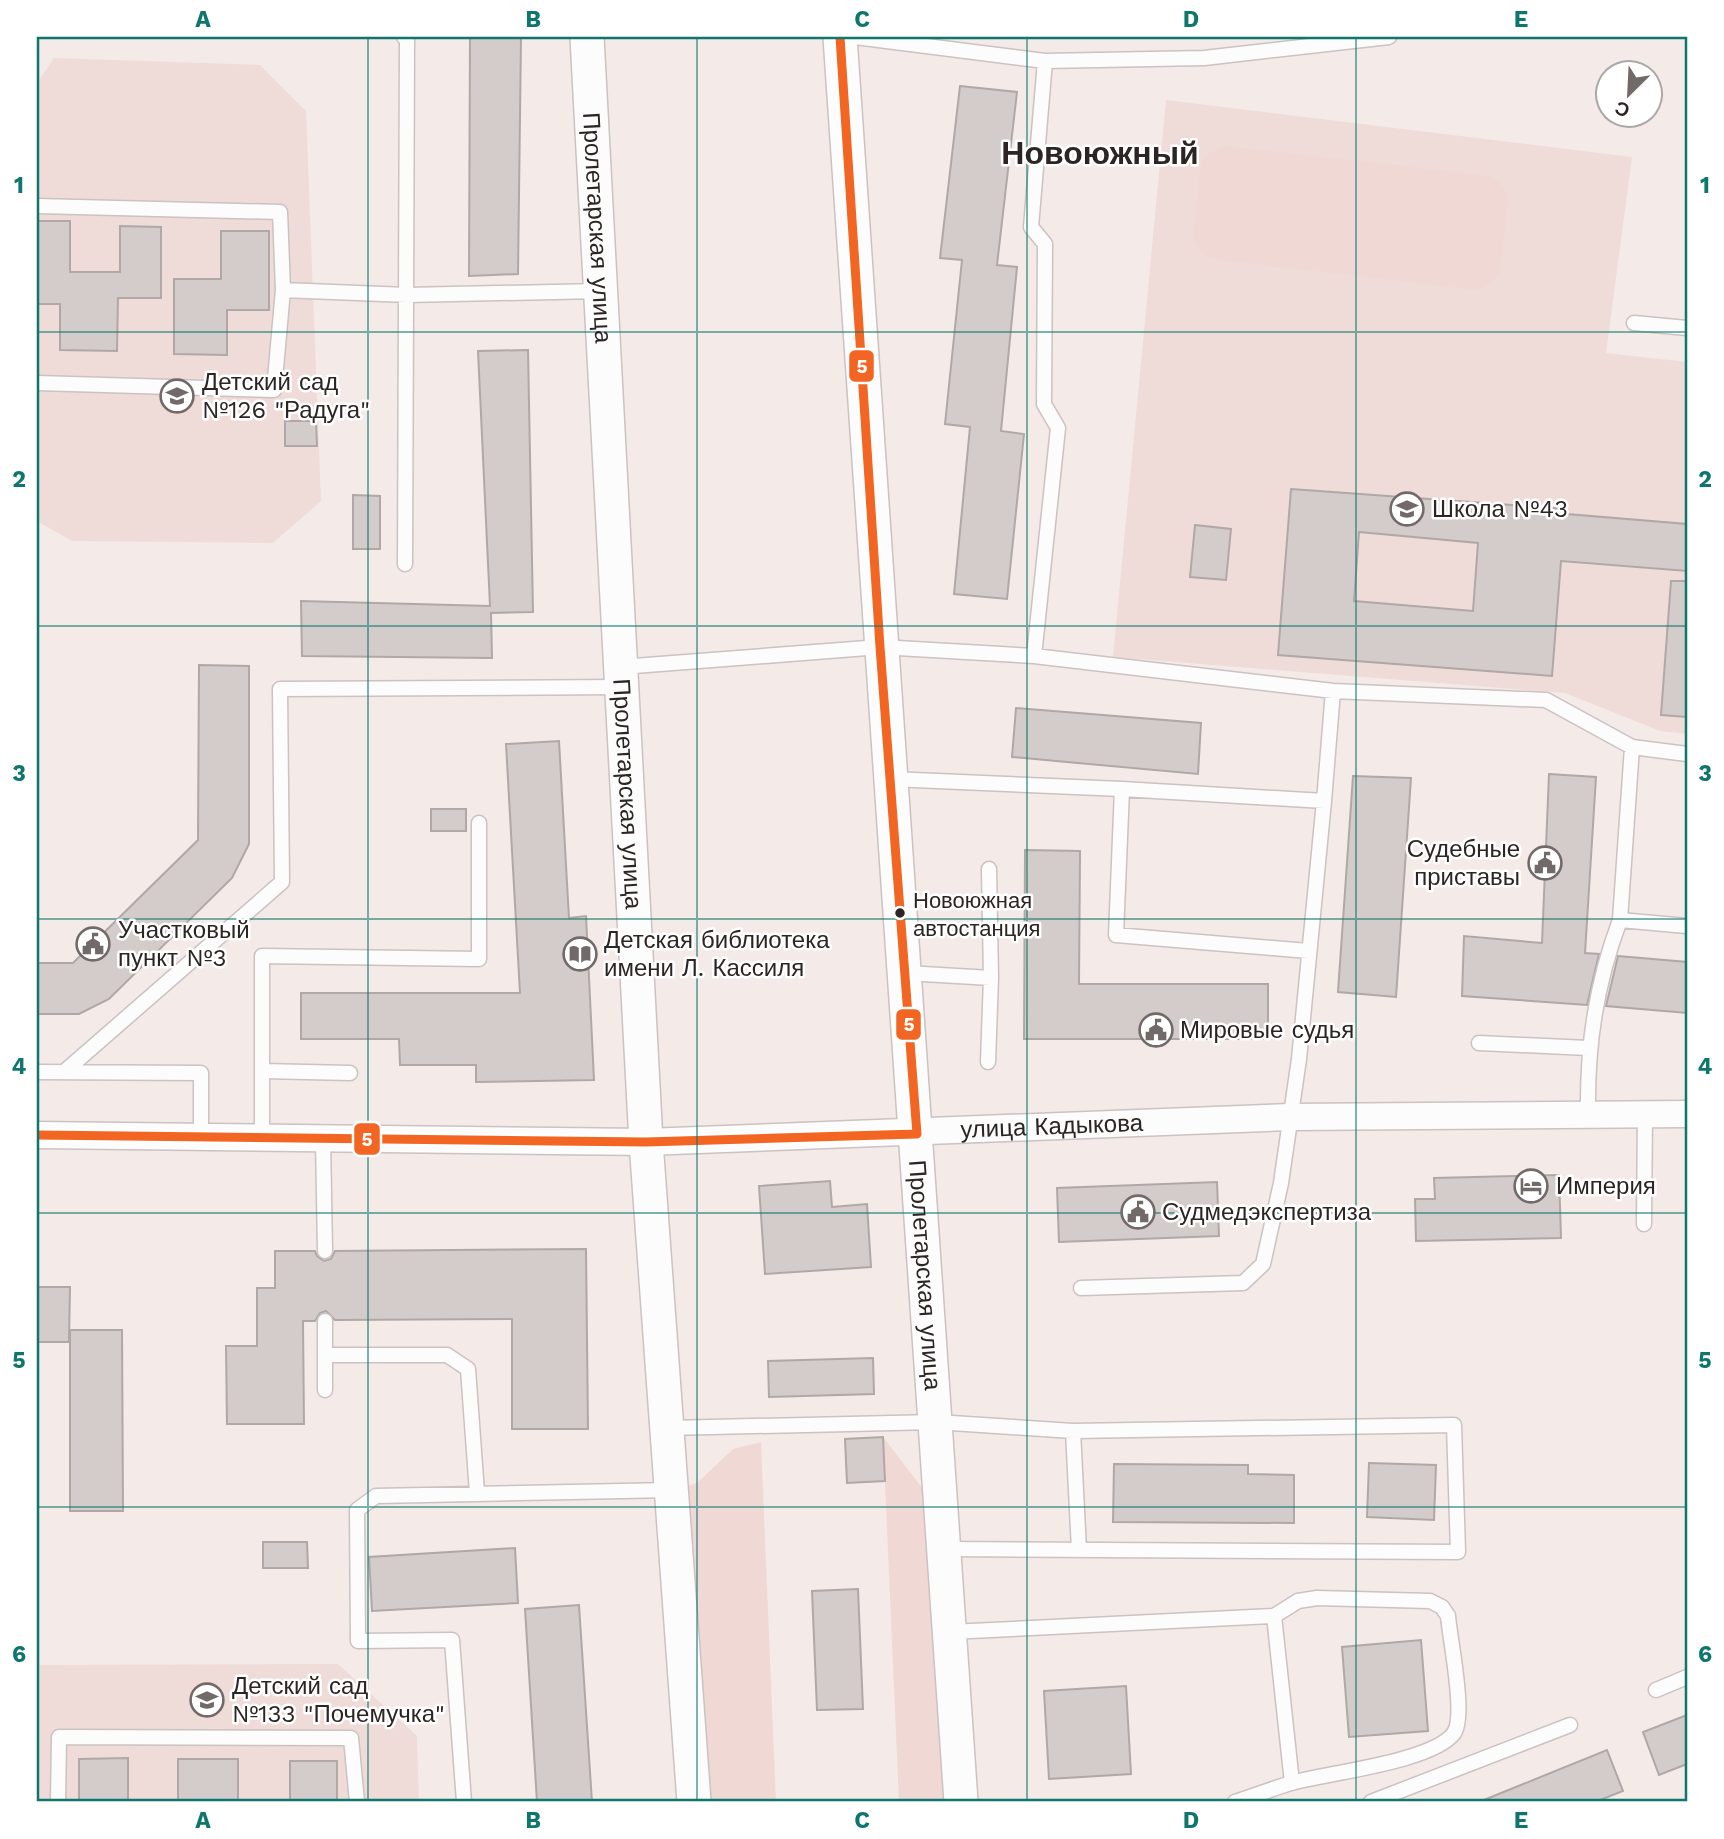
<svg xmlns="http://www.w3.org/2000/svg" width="1724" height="1839" font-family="'Work Sans',sans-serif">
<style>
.built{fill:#efdcd8}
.green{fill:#f0d8d4}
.building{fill:#d4ccca;stroke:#b0a8a7;stroke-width:2;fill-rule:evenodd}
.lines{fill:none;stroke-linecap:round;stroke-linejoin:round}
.service-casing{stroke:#cbc2c1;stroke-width:17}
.minor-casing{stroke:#cbc2c1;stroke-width:29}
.tertiary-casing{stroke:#cbc2c1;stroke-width:36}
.service{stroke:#fdfcfc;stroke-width:14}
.minor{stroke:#fdfcfc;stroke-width:26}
.tertiary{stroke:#fdfcfc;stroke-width:33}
.bus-1-casing{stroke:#fff;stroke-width:14}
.bus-1{stroke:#f26522;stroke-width:9}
.grid{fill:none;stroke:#0f766e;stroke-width:2;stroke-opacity:0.55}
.bus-dot{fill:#2c2523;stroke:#fff;stroke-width:2.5}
.labels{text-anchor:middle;stroke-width:5;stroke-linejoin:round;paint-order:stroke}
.bus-label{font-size:22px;fill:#2c2523;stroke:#fff;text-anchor:start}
.street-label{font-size:24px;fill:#2c2523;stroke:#fff}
.poi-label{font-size:24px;fill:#2c2523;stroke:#fff;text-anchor:start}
.district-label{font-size:32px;font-weight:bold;fill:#2c2523;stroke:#fff}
.line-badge{stroke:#fff;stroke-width:2.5}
.badge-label{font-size:19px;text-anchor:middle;font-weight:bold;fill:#fff}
.neatline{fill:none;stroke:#0f766e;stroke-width:2.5}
.grid-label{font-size:23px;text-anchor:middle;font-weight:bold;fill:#0f766e}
</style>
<rect width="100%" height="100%" fill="#f4eae8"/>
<path class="built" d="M 54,58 L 260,65 L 306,111 L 321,501 L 273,543 L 72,541 L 37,521 L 37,83 Z
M 1166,100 L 1632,157 L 1606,353 L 1687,362 L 1687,734 L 1660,731 L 1565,693 L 1113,657 Z
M 338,1664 L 417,1736 L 419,1802 L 37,1802 L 37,1665 Z"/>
<path class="green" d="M 1225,146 L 1489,176 C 1501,182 1505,187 1508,200 L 1500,270 L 1495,280 L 1476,290 L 1212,259 C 1201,253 1196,248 1193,234 L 1201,165 L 1206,155 Z
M 883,1437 L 943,1515 L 961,1802 L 899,1802 Z
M 761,1442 L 776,1802 L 694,1802 L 671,1490 L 697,1483 L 733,1449 Z"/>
<path class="building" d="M 470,37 L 521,37 L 518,274 L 469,276 Z
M 960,86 L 1017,92 L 997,265 L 1017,267 L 1001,431 L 1024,434 L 1007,599 L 954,594 L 970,427 L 945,424 L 962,260 L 940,258 Z
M 37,221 L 70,221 L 70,272 L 120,272 L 120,226 L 161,227 L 161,298 L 118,298 L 117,351 L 60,350 L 60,304 L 37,304 Z
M 221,231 L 269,231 L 269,310 L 227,310 L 227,355 L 174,354 L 174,279 L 221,279 Z
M 528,350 L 533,612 L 491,613 L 492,658 L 302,656 L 301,601 L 490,606 L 478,351 Z
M 285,421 L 316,421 L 317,446 L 285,446 Z
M 1291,489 L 1567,509 L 1567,514 L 1687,524 L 1687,571 L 1561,561 L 1552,676 L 1278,655 ZM 1359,532 L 1478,543 L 1473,611 L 1354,601 Z
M 353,495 L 380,496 L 380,549 L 353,549 Z
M 1195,525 L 1231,529 L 1226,580 L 1190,577 Z
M 1671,581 L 1687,581 L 1687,717 L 1661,715 Z
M 199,665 L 249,666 L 249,844 L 232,878 L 109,999 L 79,1014 L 37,1014 L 37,963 L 73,963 L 198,840 Z
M 1016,708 L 1201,723 L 1198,774 L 1012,757 Z
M 559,741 L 569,918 L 586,916 L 594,1080 L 476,1082 L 476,1065 L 400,1065 L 399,1039 L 301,1039 L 301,993 L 520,993 L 506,744 Z
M 1549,774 L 1596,777 L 1585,953 L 1599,954 L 1587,1005 L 1462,996 L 1464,936 L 1542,943 Z
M 1353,776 L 1411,778 L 1396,997 L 1338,992 Z
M 431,809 L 466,809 L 466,831 L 431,831 Z
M 1025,850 L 1080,851 L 1079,984 L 1268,984 L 1268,1039 L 1024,1039 Z
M 1618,956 L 1687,962 L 1687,1013 L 1606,1006 Z
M 1559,1175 L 1561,1238 L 1416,1241 L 1415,1199 L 1435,1199 L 1434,1178 Z
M 830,1181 L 832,1207 L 867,1204 L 871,1267 L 765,1274 L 759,1186 Z
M 1217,1182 L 1219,1236 L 1059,1242 L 1057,1188 Z
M 586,1249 L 588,1429 L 512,1429 L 512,1319 L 335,1320 L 326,1311 L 320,1313 L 315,1321 L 303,1321 L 304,1424 L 227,1424 L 226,1346 L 257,1346 L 257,1288 L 275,1288 L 275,1251 L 315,1251 L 317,1256 L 324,1261 L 331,1259 L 335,1251 Z
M 37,1287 L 70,1287 L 69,1342 L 37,1342 Z
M 70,1330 L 122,1330 L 123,1511 L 70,1511 Z
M 873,1358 L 874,1394 L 769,1397 L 768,1361 Z
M 883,1437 L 885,1481 L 847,1483 L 845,1439 Z
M 1369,1463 L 1436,1465 L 1434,1520 L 1367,1517 Z
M 1114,1464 L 1248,1465 L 1248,1474 L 1294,1475 L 1294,1523 L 1113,1522 Z
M 263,1542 L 307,1542 L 308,1568 L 263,1568 Z
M 515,1548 L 518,1603 L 372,1611 L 369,1557 Z
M 858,1589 L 863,1709 L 817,1710 L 812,1591 Z
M 579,1605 L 592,1802 L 537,1802 L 525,1609 Z
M 1421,1640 L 1428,1731 L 1349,1737 L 1342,1647 Z
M 1126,1686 L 1131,1774 L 1049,1779 L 1044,1691 Z
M 1687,1715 L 1687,1764 L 1659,1775 L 1643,1732 Z
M 1607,1750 L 1623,1791 L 1595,1802 L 1479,1802 Z
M 128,1758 L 128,1802 L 79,1802 L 79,1759 Z
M 178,1759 L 238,1759 L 238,1802 L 178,1802 Z
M 290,1761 L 337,1761 L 337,1802 L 290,1802 Z"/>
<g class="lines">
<defs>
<path id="service" d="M 404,37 L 407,40 L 405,564
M 855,37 L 1045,61
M 37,206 L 280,212 L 283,290 L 274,390 L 37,383
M 283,290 L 407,295 L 600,291
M 1634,323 L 1687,328
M 1034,656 L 1058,428 L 1044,404 L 1045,244 L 1031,227 L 1045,61 L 1204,58 L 1389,37
M 621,667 L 880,647 L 1034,656 L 1333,691 L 1546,700 L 1632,747 L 1687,754
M 1632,747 L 1620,920 L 1687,926
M 891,779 L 1122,789
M 1308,951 L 1116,935 L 1122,789 L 1324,801 L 1333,691
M 906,973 L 991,978
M 1479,1043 L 1588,1048
M 988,1062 L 991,978 L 989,869
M 262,1071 L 350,1073
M 37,1072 L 201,1073 L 201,1137
M 64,1072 L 282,882 L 280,689 L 622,687
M 1588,1113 C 1587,1045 1596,984 1620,920
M 262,1138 L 262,956 L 479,959 L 479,823
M 323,1139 L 325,1251
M 1644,1224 L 1645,1113
M 1081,1288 L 1243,1283 L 1263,1264 L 1281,1183 L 1299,1059 L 1324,801
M 325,1355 L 447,1355 L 468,1369 L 477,1493
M 325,1390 L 325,1321
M 667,1428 L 936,1422 L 1073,1431 L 1454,1425 L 1458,1552 L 945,1549
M 1073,1431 L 1079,1550
M 950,1632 L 1274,1616
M 1656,1690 L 1687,1677
M 58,1802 L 59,1737 L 351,1738 L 357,1802
M 464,1802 L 452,1640 L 358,1641 L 357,1510 L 376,1496 L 671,1490
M 1235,1802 C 1253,1796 1272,1789 1291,1783 C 1326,1773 1433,1762 1454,1733 C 1466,1716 1450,1640 1448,1616 L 1442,1607 L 1430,1601 L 1317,1598 L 1298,1601 L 1274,1616 L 1292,1783
M 1371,1802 L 1570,1725"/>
<g id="minor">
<path id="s1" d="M 37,1135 L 646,1142 L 1290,1117 L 1687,1114"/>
</g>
<g id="tertiary">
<path id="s2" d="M 587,37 L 646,1142 L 694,1802"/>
<path id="s3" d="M 840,37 L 961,1802"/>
</g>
</defs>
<use href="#service" class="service-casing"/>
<use href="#minor" class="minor-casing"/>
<use href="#tertiary" class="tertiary-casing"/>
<use href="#service" class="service"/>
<use href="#minor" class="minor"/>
<use href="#tertiary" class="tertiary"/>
<defs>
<path id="bus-1" d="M 37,1135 L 646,1142 L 917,1134 L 880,647 L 840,37"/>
</defs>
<use href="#bus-1" class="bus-1-casing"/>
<use href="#bus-1" class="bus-1"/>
</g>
<path class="grid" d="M 368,37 L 368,1802M 697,37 L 697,1802M 1027,37 L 1027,1802M 1356,37 L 1356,1802M 37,332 L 1687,332M 37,626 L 1687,626M 37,919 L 1687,919M 37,1213 L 1687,1213M 37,1507 L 1687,1507"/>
<defs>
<symbol id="school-ring" viewBox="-11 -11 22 22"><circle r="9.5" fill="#fff" stroke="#726a68" stroke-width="1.5"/><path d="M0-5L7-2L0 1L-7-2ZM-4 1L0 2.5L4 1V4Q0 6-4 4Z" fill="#726a68"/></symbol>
<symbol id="civic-ring" viewBox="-11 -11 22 22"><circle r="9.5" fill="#fff" stroke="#726a68" stroke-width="1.5"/><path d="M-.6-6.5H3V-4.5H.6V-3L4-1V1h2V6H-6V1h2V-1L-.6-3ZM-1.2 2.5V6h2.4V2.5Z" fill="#726a68"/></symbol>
<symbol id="library-ring" viewBox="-11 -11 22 22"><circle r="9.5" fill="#fff" stroke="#726a68" stroke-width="1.5"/><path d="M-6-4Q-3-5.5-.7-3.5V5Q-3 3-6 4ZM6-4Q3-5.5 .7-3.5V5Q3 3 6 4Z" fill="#726a68"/></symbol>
<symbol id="hotel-ring" viewBox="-11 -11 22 22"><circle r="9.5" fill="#fff" stroke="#726a68" stroke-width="1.5"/><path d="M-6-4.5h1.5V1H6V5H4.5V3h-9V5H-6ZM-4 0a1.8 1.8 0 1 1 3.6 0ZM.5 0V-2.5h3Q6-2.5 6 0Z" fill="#726a68"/></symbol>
</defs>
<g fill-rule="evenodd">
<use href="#school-ring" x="158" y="377" width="38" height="38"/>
<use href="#school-ring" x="1388" y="490" width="38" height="38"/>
<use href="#civic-ring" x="1526" y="844" width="38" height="38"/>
<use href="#civic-ring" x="74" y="925" width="38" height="38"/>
<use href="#library-ring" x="561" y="935" width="38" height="38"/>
<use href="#civic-ring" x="1137" y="1011" width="38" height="38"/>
<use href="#hotel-ring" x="1512" y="1167" width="38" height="38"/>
<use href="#civic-ring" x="1119" y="1193" width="38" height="38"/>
<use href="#school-ring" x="188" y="1681" width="38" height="38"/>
</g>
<circle class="bus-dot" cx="900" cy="913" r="6"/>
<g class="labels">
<g class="bus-label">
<text x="913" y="908">Новоюжная<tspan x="913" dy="28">автостанция</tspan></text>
</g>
<g class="street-label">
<text dy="8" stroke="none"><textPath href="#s2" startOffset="191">Пролетарская улица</textPath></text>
<text dy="8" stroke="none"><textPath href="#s2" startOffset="758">Пролетарская улица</textPath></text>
<text dy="8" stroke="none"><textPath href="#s1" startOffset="1015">улица Кадыкова</textPath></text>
<text dy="8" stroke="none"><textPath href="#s3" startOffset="1241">Пролетарская улица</textPath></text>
</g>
<g class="poi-label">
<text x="202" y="390">Детский сад<tspan x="202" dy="28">№126 "Радуга"</tspan></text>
<text x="1432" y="517">Школа №43</text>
<text x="1520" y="857" text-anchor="end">Судебные<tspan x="1520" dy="28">приставы</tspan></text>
<text x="118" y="938">Участковый<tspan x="118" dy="28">пункт №3</tspan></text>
<text x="604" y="948">Детская библиотека<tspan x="604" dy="28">имени Л. Кассиля</tspan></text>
<text x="1180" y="1038">Мировые судья</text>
<text x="1556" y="1194">Империя</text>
<text x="1162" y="1220">Судмедэкспертиза</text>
<text x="232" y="1694">Детский сад<tspan x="232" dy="28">№133 "Почемучка"</tspan></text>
</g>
<g class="district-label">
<text x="1100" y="164">Новоюжный</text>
</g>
</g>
<g class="line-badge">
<rect x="848" y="349" width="27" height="34" rx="7" fill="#f26522"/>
<rect x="895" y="1008" width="27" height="33" rx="7" fill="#f26522"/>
<rect x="353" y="1122" width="28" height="34" rx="7" fill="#f26522"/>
</g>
<g class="badge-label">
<text x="862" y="373">5</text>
<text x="909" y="1031">5</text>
<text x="367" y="1146">5</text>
</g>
<rect width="1724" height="1839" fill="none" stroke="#ffffff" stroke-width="77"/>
<g transform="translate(1629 94) rotate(204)"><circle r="33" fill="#ffffff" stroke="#aba8a7" stroke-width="2"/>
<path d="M0-5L12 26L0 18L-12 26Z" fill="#726a68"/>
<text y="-10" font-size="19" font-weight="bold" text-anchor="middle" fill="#2c2523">С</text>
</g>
<rect x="38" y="38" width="1648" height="1762" class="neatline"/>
<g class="grid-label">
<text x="203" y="27">A</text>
<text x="533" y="27">B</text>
<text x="862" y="27">C</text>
<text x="1191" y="27">D</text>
<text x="1521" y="27">E</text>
<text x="19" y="193">1</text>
<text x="1705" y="193">1</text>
<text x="19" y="487">2</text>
<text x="1705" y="487">2</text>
<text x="19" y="781">3</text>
<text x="1705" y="781">3</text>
<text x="19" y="1074">4</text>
<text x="1705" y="1074">4</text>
<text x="19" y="1368">5</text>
<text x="1705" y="1368">5</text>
<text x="19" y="1662">6</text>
<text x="1705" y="1662">6</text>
<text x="203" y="1828">A</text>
<text x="533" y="1828">B</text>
<text x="862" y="1828">C</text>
<text x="1191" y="1828">D</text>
<text x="1521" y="1828">E</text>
</g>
</svg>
